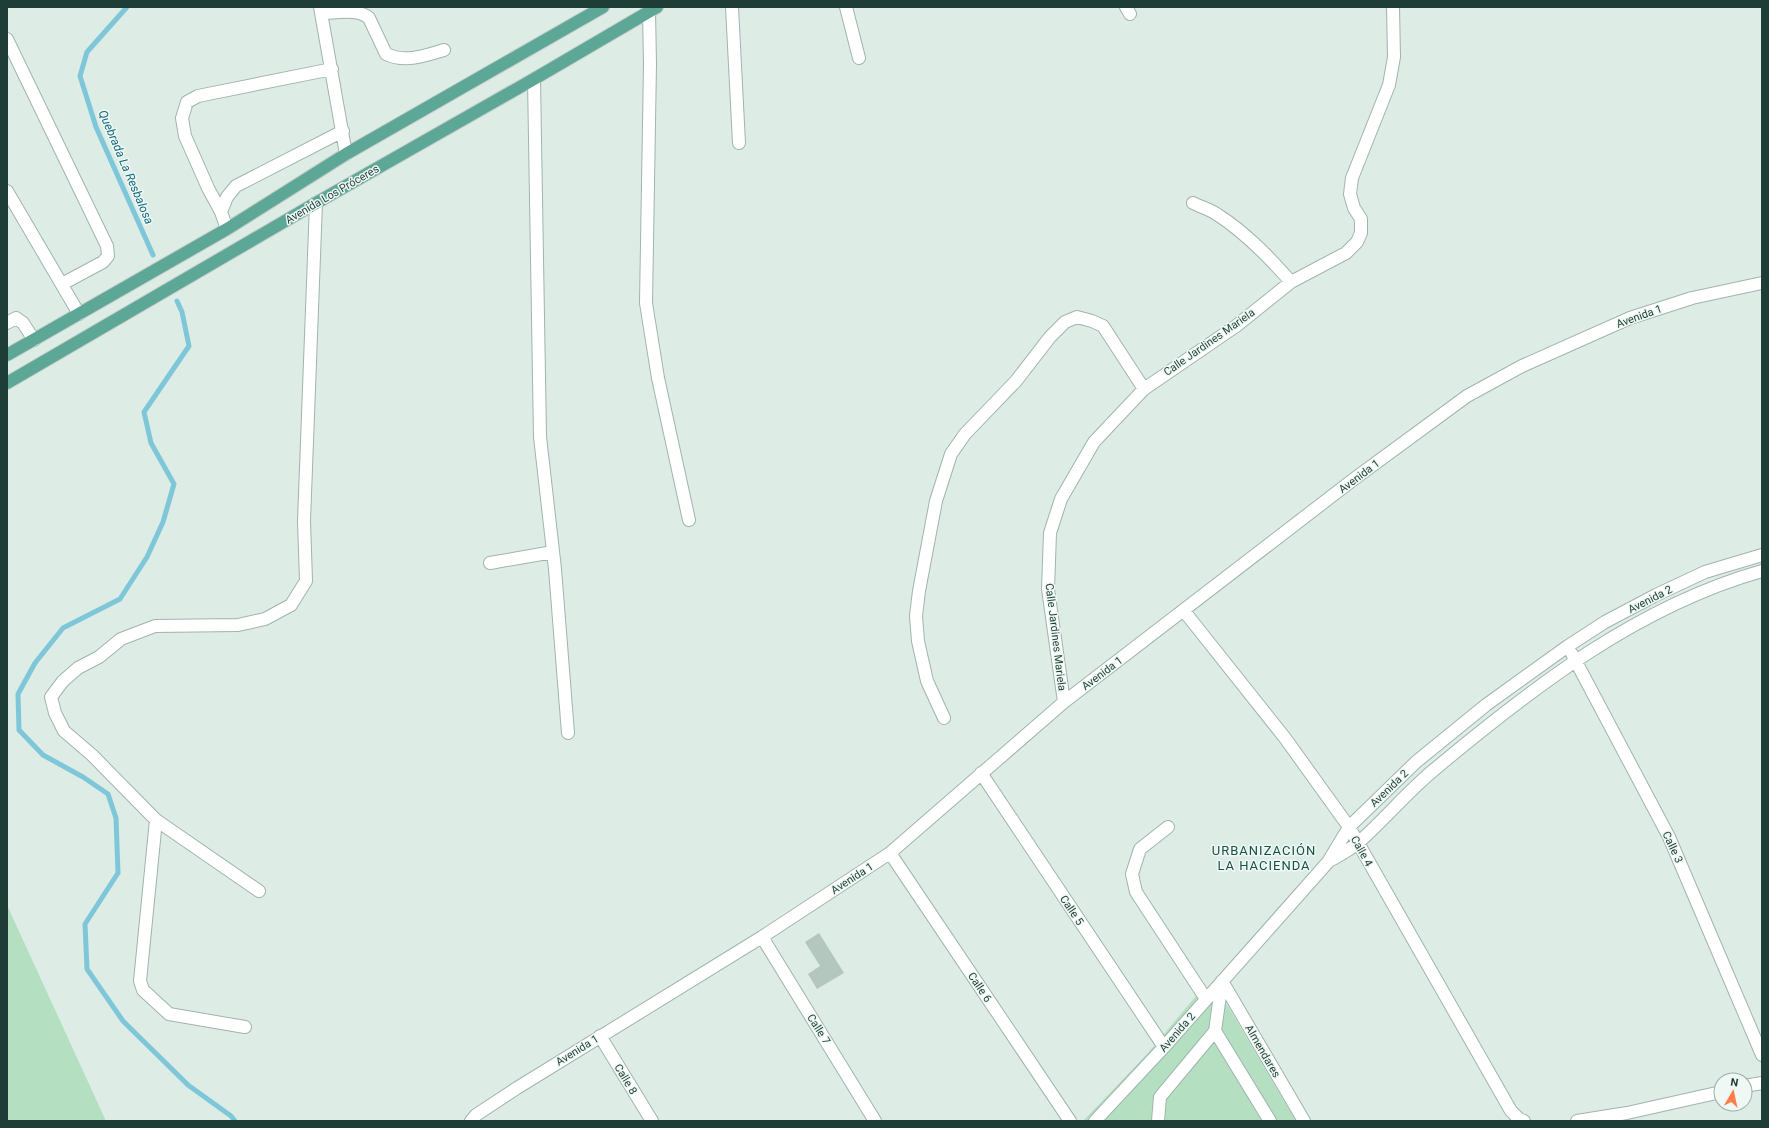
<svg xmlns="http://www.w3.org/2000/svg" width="1769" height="1128" font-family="Roboto,sans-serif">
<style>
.green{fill:#b4e0c1}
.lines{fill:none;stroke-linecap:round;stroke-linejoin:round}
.stream{stroke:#7ec7d8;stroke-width:5}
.building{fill:#b3c7bf}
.minor-casing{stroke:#a0b4ae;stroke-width:14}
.major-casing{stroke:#c0c9c7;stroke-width:14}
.minor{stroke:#fff;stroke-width:12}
.major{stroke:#5da797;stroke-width:12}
.labels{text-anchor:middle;stroke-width:3;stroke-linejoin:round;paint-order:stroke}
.street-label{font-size:11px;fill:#1d3d36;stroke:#eff8f4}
.water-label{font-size:12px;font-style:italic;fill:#11697f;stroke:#eff8f4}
.quarter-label{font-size:13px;letter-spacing:1px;fill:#175145;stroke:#eff8f4}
</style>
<rect width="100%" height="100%" fill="#deece6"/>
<path class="green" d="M 7,905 L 106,1121 L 7,1121 Z
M 1200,991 L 1226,1003 L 1296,1121 L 1083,1121 L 1148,1053 Z"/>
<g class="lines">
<path class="stream" d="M 127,7 L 87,52 L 80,76 L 96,127 L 153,255
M 177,301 L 182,312 L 189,346 L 144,412 L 151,443 L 174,484 L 163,522 L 147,557 L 120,599 L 63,628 L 35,663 L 18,694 L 19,730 L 43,755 L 83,777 L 108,794 L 116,818 L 118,873 L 85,924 L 87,969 L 123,1021 L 188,1085 L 231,1116 L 235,1121"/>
</g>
<path class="building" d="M 819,933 L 844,973 L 817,989 L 808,974 L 820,966 L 805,942 Z"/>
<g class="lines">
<defs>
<path id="minor" d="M 320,7 L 346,154
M 732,7 L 739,143
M 846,7 L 859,58
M 1126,7 L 1130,14
M 649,11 L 650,64 L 646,303 L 658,378 L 689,520
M 321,13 C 336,13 358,8 369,18 L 386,54 C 405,63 424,56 444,50
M 7,39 L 107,246 L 108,256 L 103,262 L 62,284
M 534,79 L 540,437 L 555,569 L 568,733
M 7,191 L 79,314
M 1193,203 C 1201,207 1211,210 1218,215 C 1246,233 1269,257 1291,282
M 221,212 L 227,197 L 236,186 L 343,131
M 227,229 L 221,212 L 208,188 L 185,136 L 182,118 L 187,102 L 198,96 L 332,69
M 7,323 L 16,318 L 23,323 L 34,340
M 490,563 L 553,552
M 1184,611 L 1285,738 L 1349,827 L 1511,1111 L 1519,1119 L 1524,1121
M 1572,654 L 1669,837 L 1762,1055
M 1064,702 L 1048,589 L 1050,533 L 1061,499 L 1094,442 L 1144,389 L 1236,326 L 1291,282 L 1346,253 L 1357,242 L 1361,233 L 1361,219 L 1354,208 L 1350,194 L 1352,178 L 1389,85 L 1394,57 L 1393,7
M 944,718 L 927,681 L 918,641 L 916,616 L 919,591 L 936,501 L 951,454 L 965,434 L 1016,381 L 1050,337 L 1065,322 L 1077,317 L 1092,321 L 1103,326 L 1144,389
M 981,773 L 1164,1047
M 156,820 L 140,981 L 143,990 L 169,1014 L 245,1027
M 1168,827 L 1140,849 L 1132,874 L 1136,892 L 1206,999
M 890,853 L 1070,1121
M 1331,860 C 1340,855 1351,849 1359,842 C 1385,819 1408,791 1435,769 C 1533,687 1638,606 1762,571
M 259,891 L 156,820 L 92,755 L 64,731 L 55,713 L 51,697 L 63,681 L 78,668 L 99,657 L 121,639 L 155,626 L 238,625 L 265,619 L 291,605 L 306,581 L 304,521 L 316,203
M 762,937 L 875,1121
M 1222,981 L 1304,1121
M 1215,1031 L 1270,1121
M 600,1036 L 652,1121
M 1745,1086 L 1762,1083
M 471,1121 L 476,1115 L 517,1088 L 762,937 L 890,853 L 1064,702 L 1354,479 L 1467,396 L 1522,366 L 1630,318 L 1692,298 L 1762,283
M 1095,1121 L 1164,1047 L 1328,862 L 1349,827 L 1416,762 L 1486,705 L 1568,646 L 1605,622 L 1656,595 L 1705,572 L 1762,555
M 1158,1121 L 1160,1097 L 1215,1031 L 1222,981
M 1577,1121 L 1627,1113 L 1721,1092"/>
<path id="major" d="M 7,355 L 227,229 L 346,154 L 603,7
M 7,383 L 316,203 L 534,79 L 657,7"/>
</defs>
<use href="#minor" class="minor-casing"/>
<use href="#major" class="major-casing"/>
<use href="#minor" class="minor"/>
<use href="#major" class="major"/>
</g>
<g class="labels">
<g class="street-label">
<text transform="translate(332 194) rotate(-30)" y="4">Avenida Los Próceres</text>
<text transform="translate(1639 316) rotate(-20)" y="4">Avenida 1</text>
<text transform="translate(1209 342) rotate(-35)" y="4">Calle Jardines Mariela</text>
<text transform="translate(1359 476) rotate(-37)" y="4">Avenida 1</text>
<text transform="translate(1650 599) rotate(-27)" y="4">Avenida 2</text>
<text transform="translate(1056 637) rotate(83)" y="4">Calle Jardines Mariela</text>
<text transform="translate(1102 673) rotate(-37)" y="4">Avenida 1</text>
<text transform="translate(1389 788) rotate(-44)" y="4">Avenida 2</text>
<text transform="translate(1673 847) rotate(65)" y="4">Calle 3</text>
<text transform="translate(1362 851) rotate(61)" y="4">Calle 4</text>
<text transform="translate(852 878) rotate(-33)" y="4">Avenida 1</text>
<text transform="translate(1072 910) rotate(56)" y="4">Calle 5</text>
<text transform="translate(980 987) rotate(56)" y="4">Calle 6</text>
<text transform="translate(819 1029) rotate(58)" y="4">Calle 7</text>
<text transform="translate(1177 1032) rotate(-49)" y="4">Avenida 2</text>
<text transform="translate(577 1050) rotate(-32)" y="4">Avenida 1</text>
<text transform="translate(1263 1051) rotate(60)" y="4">Almendares</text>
<text transform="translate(626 1079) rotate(59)" y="4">Calle 8</text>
</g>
<g class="water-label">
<text transform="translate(126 167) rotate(67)" y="4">Quebrada La Resbalosa</text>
</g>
<g class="quarter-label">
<text x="1264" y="855">URBANIZACIÓN<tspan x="1264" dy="15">LA HACIENDA</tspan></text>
</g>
</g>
<rect width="1769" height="1128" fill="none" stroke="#1d3d36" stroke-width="16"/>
<g transform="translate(1733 1092) rotate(9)"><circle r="19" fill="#eff8f4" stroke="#9bada8"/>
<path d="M0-3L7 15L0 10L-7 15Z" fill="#ff7d48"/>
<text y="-6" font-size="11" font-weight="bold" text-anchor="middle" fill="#1d3d36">N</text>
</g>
</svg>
